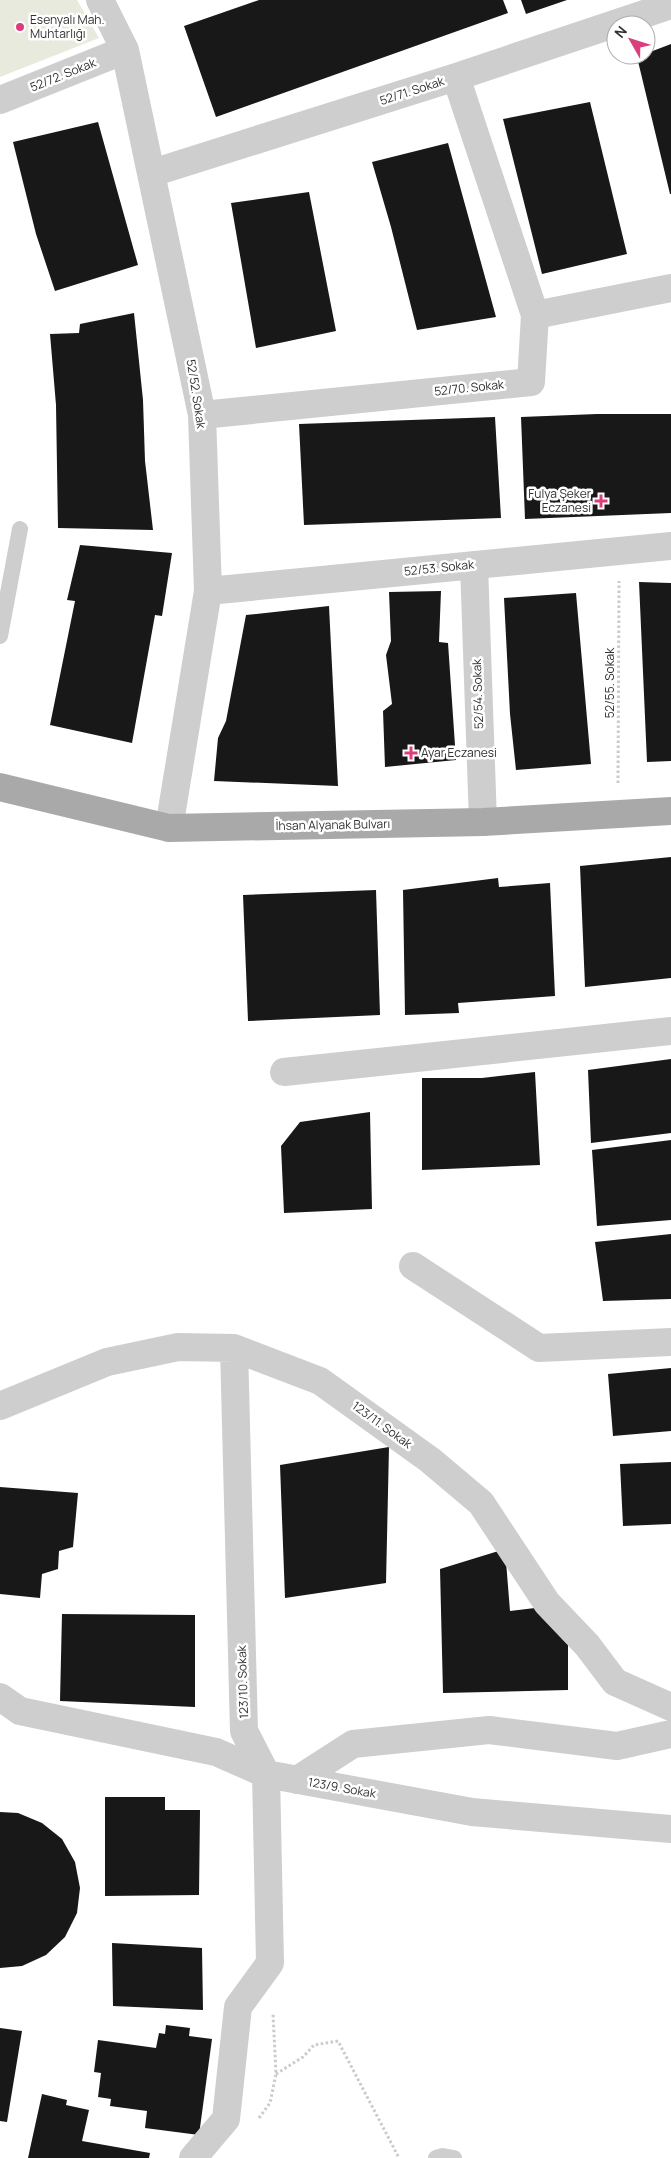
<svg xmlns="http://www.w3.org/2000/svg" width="671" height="2158" font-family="Manrope,sans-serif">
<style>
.green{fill:#e8eadd}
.building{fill:#181818}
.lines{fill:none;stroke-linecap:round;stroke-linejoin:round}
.path{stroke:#cbcbcb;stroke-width:3;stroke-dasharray:2.5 2.5;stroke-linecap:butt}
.service{stroke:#cecece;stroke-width:16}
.minor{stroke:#cecece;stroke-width:28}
.primary{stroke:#a9a9a9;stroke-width:28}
.poi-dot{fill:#db3f7b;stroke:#fff;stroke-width:2}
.labels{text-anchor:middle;stroke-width:5;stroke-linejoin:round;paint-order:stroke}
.poi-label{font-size:12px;fill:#313131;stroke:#fff;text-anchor:start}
.street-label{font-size:12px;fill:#313131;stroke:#fff}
</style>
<rect width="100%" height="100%" fill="#fff"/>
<path class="green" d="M 0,0 L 77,0 L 99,38 L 0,77 Z"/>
<path class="building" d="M 259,0 L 503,0 L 508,13 L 216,117 L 184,26 Z
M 521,0 L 567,0 L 526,14 Z
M 671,44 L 671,194 L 670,194 L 637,57 Z
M 590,102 L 627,254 L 542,274 L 503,119 Z
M 98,122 L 138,265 L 55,291 L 36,234 L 13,142 Z
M 448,143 L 496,317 L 417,330 L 391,227 L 372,162 Z
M 309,192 L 336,331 L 256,348 L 231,203 Z
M 134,313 L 143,400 L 145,461 L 153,530 L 58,528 L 56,405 L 50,334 L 79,333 L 80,324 Z
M 597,414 L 671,414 L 671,513 L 525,519 L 521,417 Z
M 495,417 L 501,518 L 304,525 L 299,424 Z
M 80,545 L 172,553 L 162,616 L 155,615 L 132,743 L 50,725 L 75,601 L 67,600 Z
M 639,582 L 671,583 L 671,761 L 647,762 Z
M 441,591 L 439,642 L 448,643 L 456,760 L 385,767 L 383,711 L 392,704 L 386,655 L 391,641 L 389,592 Z
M 576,593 L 591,764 L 516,770 L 510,714 L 504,598 Z
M 329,606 L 338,786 L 214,781 L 218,738 L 226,721 L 246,615 Z
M 671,857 L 671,978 L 585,987 L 580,866 Z
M 498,878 L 499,887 L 550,883 L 555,996 L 458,1003 L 459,1013 L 405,1015 L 403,890 Z
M 376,890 L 380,1015 L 248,1021 L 243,895 Z
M 671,1059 L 671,1133 L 591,1143 L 588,1070 Z
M 535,1072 L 540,1165 L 422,1170 L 422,1078 L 482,1078 Z
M 370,1112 L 372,1209 L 284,1213 L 281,1146 L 300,1122 Z
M 671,1140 L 671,1220 L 597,1226 L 592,1150 Z
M 671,1234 L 671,1299 L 603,1301 L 595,1242 Z
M 671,1368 L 671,1431 L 613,1436 L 608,1374 Z
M 389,1447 L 386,1583 L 285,1598 L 280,1465 Z
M 671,1462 L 671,1524 L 623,1526 L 620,1464 Z
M 0,1487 L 78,1493 L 73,1547 L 59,1551 L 58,1569 L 42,1574 L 40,1598 L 0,1594 Z
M 505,1549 L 510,1611 L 535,1608 L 568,1633 L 568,1690 L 443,1693 L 440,1569 Z
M 62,1614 L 195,1615 L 195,1707 L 60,1701 Z
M 105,1797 L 165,1797 L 165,1810 L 200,1810 L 199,1895 L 105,1896 Z
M 0,1812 L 18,1813 L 42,1823 L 62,1839 L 75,1862 L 80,1888 L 77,1913 L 65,1937 L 46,1955 L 22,1966 L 0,1968 Z
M 112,1943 L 202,1948 L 203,2010 L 113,2006 Z
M 166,2025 L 190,2028 L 189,2036 L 212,2039 L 199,2135 L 145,2128 L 147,2111 L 110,2106 L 111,2099 L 98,2097 L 101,2073 L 94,2072 L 98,2040 L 156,2048 L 159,2033 L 165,2034 Z
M 0,2028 L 22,2031 L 7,2122 L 0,2121 Z
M 42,2094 L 67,2100 L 66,2105 L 89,2110 L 82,2141 L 150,2153 L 149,2158 L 28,2158 Z"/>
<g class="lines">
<path class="path" d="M 618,783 L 619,581
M 276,2074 L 303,2057 L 314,2045 L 338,2041 L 399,2158
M 259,2118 L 270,2103 L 276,2074 L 273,2014"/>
<path class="service" d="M 0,636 L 20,529
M 436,2158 L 443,2156 L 454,2158"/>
<path class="minor" d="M 100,0 L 125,50 L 202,415 L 208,591 L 169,828
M 456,77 L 535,315
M 0,100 L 125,50
M 152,173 L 456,77 L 671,5
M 202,415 L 531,382 L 535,315 L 671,288
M 474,565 L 483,822
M 208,591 L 671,546
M 284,1072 L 671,1031
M 413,1266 L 539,1348 L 671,1342
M 0,1406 L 107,1362 L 178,1347 L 234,1348 L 320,1381 L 430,1460 L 481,1503 L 547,1603 L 587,1645 L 615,1682 L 671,1707
M 0,1697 L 20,1711 L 216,1752 L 266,1774 L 472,1812 L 671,1829
M 297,1780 L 353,1744 L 489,1730 L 617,1746 L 671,1734
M 193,2158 L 226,2119 L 238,2007 L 270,1963 L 266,1774 L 244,1731 L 234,1348"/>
<path class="primary" d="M 0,787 L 169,828 L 483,822 L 671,811"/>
</g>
<g class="poi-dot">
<circle cx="20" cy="27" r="5"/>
<path d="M598.5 493.5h5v5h5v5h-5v5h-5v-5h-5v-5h5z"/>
<path d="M408.5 745.5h5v5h5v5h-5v5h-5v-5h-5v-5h5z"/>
</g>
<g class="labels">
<g class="poi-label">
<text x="30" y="24">Esenyalı Mah.<tspan x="30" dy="14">Muhtarlığı</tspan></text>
<text x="591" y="498" text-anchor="end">Fulya Şeker<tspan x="591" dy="14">Eczanesi</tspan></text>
<text x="421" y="757">Ayar Eczanesi</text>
</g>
<g class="street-label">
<text transform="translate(63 75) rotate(-22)" y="4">52/72. Sokak</text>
<text transform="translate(412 91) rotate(-18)" y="4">52/71. Sokak</text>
<text transform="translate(469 388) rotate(-6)" y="4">52/70. Sokak</text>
<text transform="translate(196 394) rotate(81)" y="4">52/52. Sokak</text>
<text transform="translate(439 568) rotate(-6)" y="4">52/53. Sokak</text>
<text transform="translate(610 683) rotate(-90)" y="4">52/55. Sokak</text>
<text transform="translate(478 694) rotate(-92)" y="4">52/54. Sokak</text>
<text transform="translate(333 825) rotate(-1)" y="4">İhsan Alyanak Bulvarı</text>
<text transform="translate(382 1425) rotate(36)" y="4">123/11. Sokak</text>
<text transform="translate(243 1682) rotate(-92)" y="4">123/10. Sokak</text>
<text transform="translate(342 1788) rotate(10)" y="4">123/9. Sokak</text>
</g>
</g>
<g transform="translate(631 40) rotate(309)"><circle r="24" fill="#ffffff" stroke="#adadad"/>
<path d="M0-4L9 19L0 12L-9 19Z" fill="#db3f7b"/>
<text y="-8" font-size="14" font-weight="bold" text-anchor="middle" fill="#313131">N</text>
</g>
</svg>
